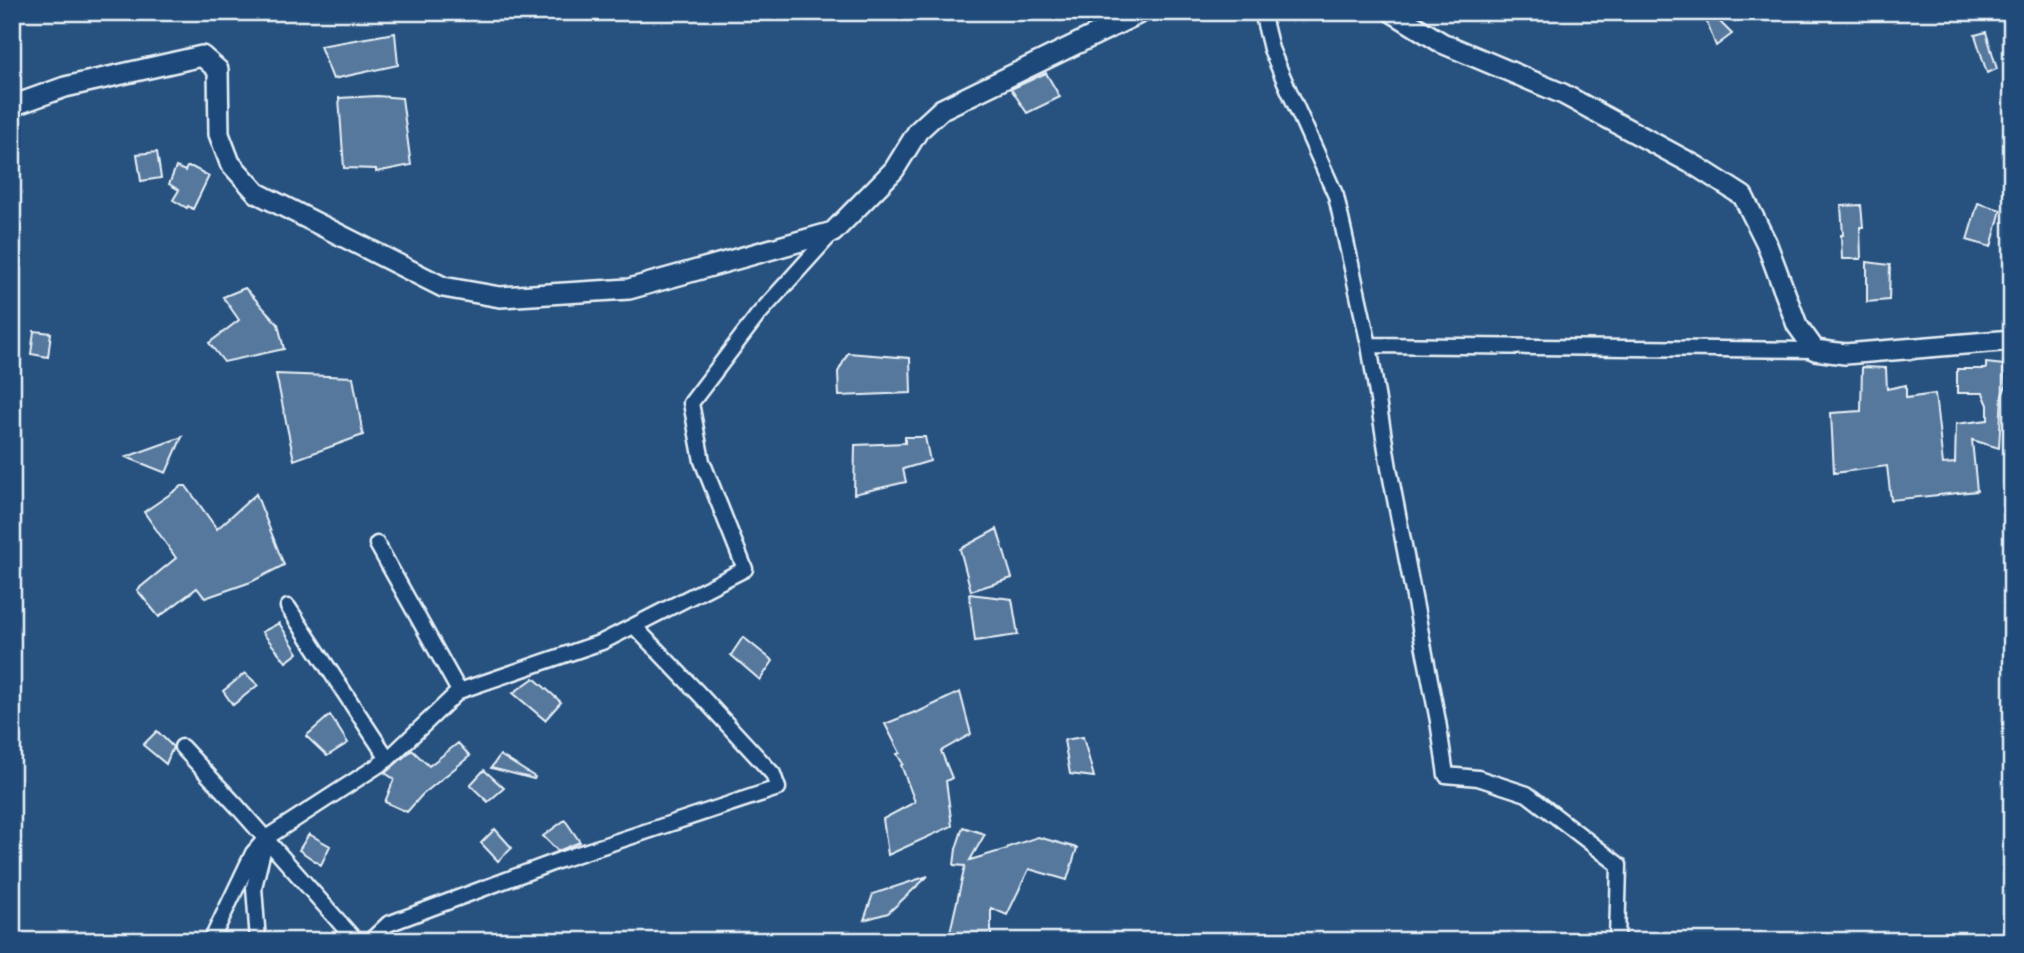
<svg xmlns="http://www.w3.org/2000/svg" width="2024" height="953" font-family="Caveat,sans-serif">
<style>
.building{fill:#57789d;stroke:#e8f1f8;stroke-width:2}
.lines{fill:none;stroke-linecap:round;stroke-linejoin:round}
.street-casing{stroke:#e8f1f8;stroke-width:19}
.secondary-casing{stroke:#e8f1f8;stroke-width:24}
.street{stroke:#1f4a7a;stroke-width:14}
.secondary{stroke:#1f4a7a;stroke-width:19}
</style>
<rect width="100%" height="100%" fill="#27517f"/>
<filter id="ink" filterUnits="userSpaceOnUse"><feTurbulence type="fractalNoise" baseFrequency=".0143" numOctaves="2"/><feDisplacementMap in="SourceGraphic" scale="14" xChannelSelector="R" yChannelSelector="G"/><feConvolveMatrix kernelMatrix="1 2 1 2 8 2 1 2 1" color-interpolation-filters="sRGB"/></filter>
<g filter="url(#ink)">
<path class="building" d="M 1714,16 L 1732,34 L 1716,46 L 1707,23 Z
M 1986,32 L 1997,69 L 1987,73 L 1975,35 Z
M 395,33 L 398,65 L 333,79 L 320,46 Z
M 1046,73 L 1060,97 L 1027,113 L 1011,89 Z
M 377,96 L 402,98 L 411,165 L 376,172 L 376,169 L 344,168 L 339,98 Z
M 157,152 L 161,178 L 141,181 L 137,154 Z
M 176,167 L 185,171 L 187,167 L 192,167 L 209,176 L 193,209 L 188,206 L 187,208 L 173,200 L 179,190 L 169,184 Z
M 1978,203 L 2001,210 L 1991,247 L 1967,240 Z
M 1861,205 L 1863,227 L 1860,227 L 1861,259 L 1842,259 L 1841,235 L 1843,235 L 1841,206 Z
M 1867,262 L 1890,265 L 1889,300 L 1867,302 Z
M 245,288 L 278,324 L 284,349 L 224,362 L 209,343 L 239,320 L 223,297 Z
M 34,331 L 51,333 L 48,357 L 31,354 Z
M 848,353 L 910,358 L 911,393 L 839,396 L 838,372 Z
M 1986,363 L 2004,365 L 2006,386 L 2002,395 L 1999,448 L 1972,440 L 1977,491 L 1891,500 L 1887,466 L 1834,473 L 1831,413 L 1861,411 L 1862,367 L 1886,368 L 1887,389 L 1906,385 L 1906,398 L 1935,394 L 1943,464 L 1955,463 L 1956,424 L 1988,420 L 1988,405 L 1983,393 L 1957,393 L 1957,369 L 1986,369 Z
M 276,374 L 353,377 L 363,435 L 294,460 Z
M 182,437 L 166,473 L 126,457 Z
M 905,437 L 925,437 L 930,461 L 903,469 L 906,482 L 854,494 L 855,445 L 905,443 Z
M 182,486 L 186,486 L 217,529 L 256,494 L 284,565 L 251,582 L 205,598 L 197,588 L 159,617 L 137,590 L 176,558 L 144,512 Z
M 997,529 L 1012,578 L 971,591 L 960,549 Z
M 969,594 L 1012,599 L 1018,635 L 975,641 Z
M 279,623 L 298,653 L 286,662 L 262,632 Z
M 743,637 L 773,661 L 760,680 L 731,655 Z
M 245,673 L 258,685 L 233,705 L 223,691 Z
M 534,678 L 561,702 L 545,720 L 513,693 Z
M 960,692 L 971,734 L 941,751 L 952,778 L 946,781 L 952,826 L 888,855 L 883,819 L 915,802 L 901,765 L 903,764 L 897,754 L 900,753 L 885,724 L 915,712 L 916,713 Z
M 330,715 L 348,743 L 327,756 L 306,736 Z
M 157,731 L 173,747 L 166,764 L 143,745 Z
M 1083,737 L 1094,777 L 1070,774 L 1064,740 Z
M 458,743 L 470,756 L 422,795 L 407,812 L 385,802 L 394,779 L 385,773 L 412,750 L 429,766 Z
M 500,755 L 535,777 L 534,779 L 491,768 Z
M 484,770 L 504,788 L 488,802 L 470,785 Z
M 565,820 L 580,842 L 558,851 L 543,836 Z
M 963,827 L 985,834 L 970,860 L 1007,849 L 1008,847 L 1038,837 L 1077,848 L 1067,880 L 1029,869 L 1007,915 L 991,908 L 991,941 L 948,941 L 965,866 L 954,865 L 956,849 Z
M 495,829 L 512,848 L 498,861 L 481,843 Z
M 309,834 L 330,846 L 321,865 L 299,850 Z
M 928,876 L 888,913 L 864,920 L 873,894 Z"/>
<g class="lines">
<defs>
<path id="street" d="M 1262,12 L 1271,49 L 1282,75 L 1336,196 L 1369,345 L 1389,468 L 1438,721 L 1446,775 L 1478,778 L 1527,794 L 1619,865 L 1617,941
M 1369,345 L 1815,350
M 377,544 L 459,691
M 288,607 L 388,759
M 182,747 L 236,805 L 356,941
M 211,941 L 253,853 L 266,838 L 388,759 L 459,691 L 602,642 L 745,569 L 702,461 L 691,403 L 758,315 L 832,233
M 258,941 L 254,887 L 265,843
M 370,941 L 388,924 L 560,860 L 778,788 L 773,774 L 702,697 L 634,626"/>
<path id="secondary" d="M 1392,12 L 1442,43 L 1563,94 L 1696,166 L 1743,196 L 1766,242 L 1797,325 L 1815,350 L 1845,354 L 2012,340
M 12,106 L 65,87 L 202,56 L 218,70 L 219,134 L 230,163 L 257,193 L 443,287 L 500,297 L 629,289 L 833,232 L 894,170 L 918,131 L 942,109 L 1142,12"/>
</defs>
<use href="#street" class="street-casing"/>
<use href="#secondary" class="secondary-casing"/>
<use href="#street" class="street"/>
<use href="#secondary" class="secondary"/>
</g>
</g>
<rect width="2024" height="953" fill="none" stroke="#1f4a7a" stroke-width="42"/>
<rect x="21" y="21" width="1982" height="911" fill="none" stroke="#e8f1f8" stroke-width="2.5" filter="url(#ink)"/>
</svg>
